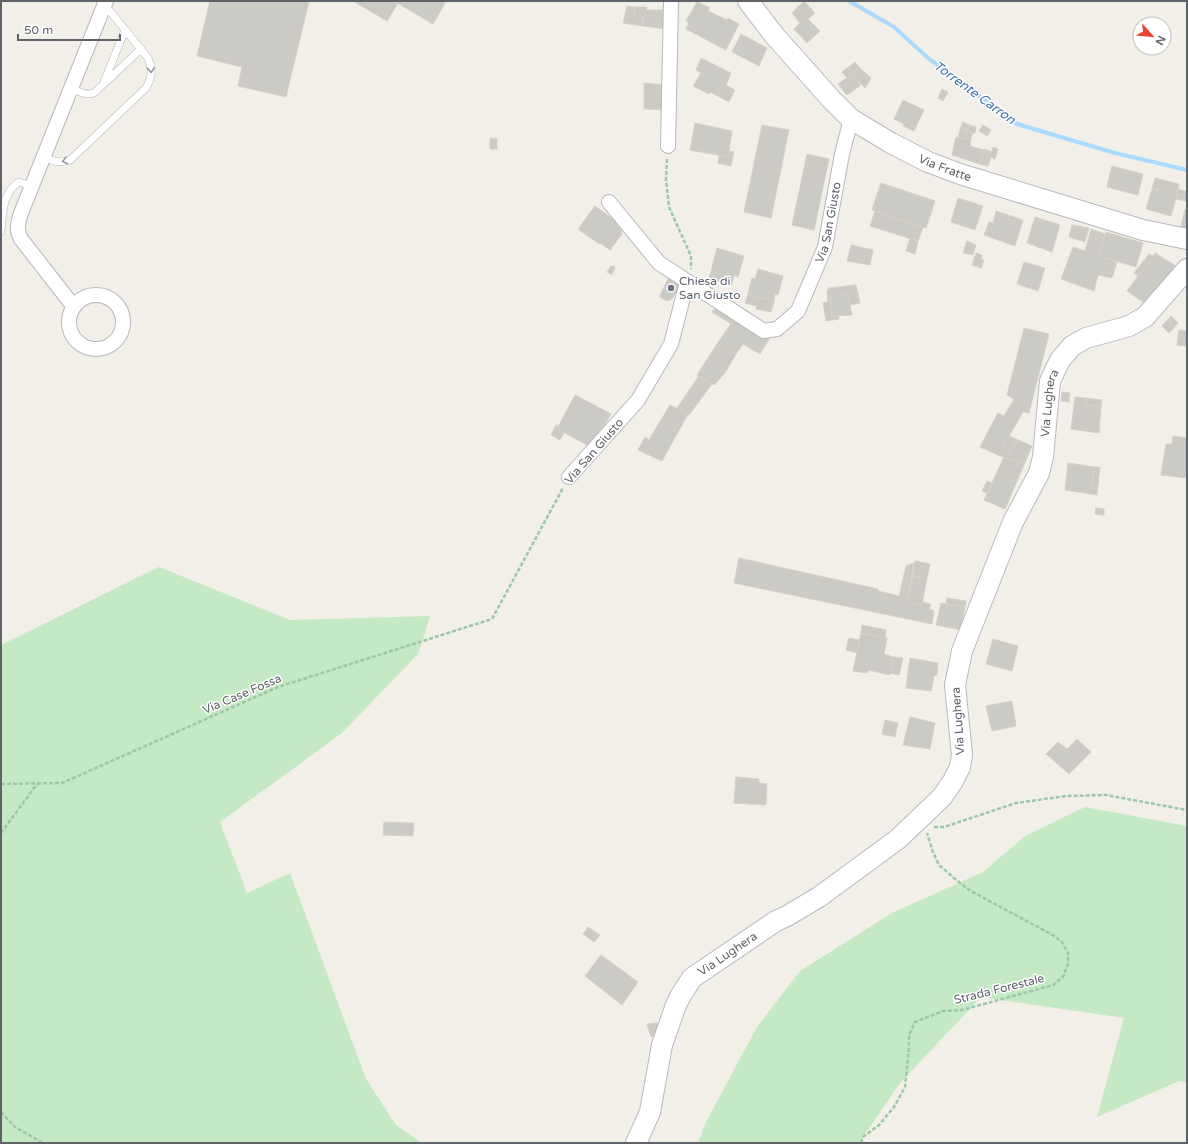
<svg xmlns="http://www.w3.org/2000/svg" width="1188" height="1144" font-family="'Varela Round',sans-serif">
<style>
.green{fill:#c5e8c5}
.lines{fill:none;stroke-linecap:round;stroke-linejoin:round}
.stream{stroke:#aadaff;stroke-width:4}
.building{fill:#cccac5;stroke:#d6d1c6}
.lane-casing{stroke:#b5b8bc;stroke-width:8}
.street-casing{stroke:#b5b8bc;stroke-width:16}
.secondary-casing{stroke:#b6babf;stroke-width:22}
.path{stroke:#9cc7a9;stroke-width:2.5;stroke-dasharray:4 2;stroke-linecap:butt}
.lane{stroke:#fff;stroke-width:7}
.street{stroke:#fff;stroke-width:14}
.secondary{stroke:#fff;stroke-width:20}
.oneway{stroke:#979a9d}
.worship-dot{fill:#6b7280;stroke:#fff;stroke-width:1.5}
.labels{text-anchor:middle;stroke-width:3;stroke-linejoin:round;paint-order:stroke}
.street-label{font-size:12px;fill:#5f6368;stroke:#fff}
.worship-label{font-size:12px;fill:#5b616d;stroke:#fff;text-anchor:start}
.water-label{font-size:13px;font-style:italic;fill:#4174aa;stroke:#fff}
</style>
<rect width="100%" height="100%" fill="#f1efe8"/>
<path class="green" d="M 159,567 L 290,620 L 430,616 L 418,654 L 342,733 L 220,822 L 247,893 L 290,873 L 366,1079 L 396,1125 L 422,1143 L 1,1143 L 1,645 Z
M 1085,807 L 1187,826 L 1187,1082 L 1179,1081 L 1097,1117 L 1124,1018 L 981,997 L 900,1083 L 859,1143 L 698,1143 L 706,1122 L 757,1027 L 800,971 L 892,913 L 983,872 L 1025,836 Z"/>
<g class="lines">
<path class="stream" d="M 849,1 L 894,27 L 928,58 L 1017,124 L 1115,153 L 1187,170"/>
</g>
<path class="building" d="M 210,1 L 309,1 L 286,97 L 238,86 L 242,67 L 197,56 Z
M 353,1 L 394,1 L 398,3 L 387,21 Z
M 394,1 L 446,1 L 433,24 Z
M 804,1 L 815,13 L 808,19 L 820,31 L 807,43 L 794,29 L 800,23 L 792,13 Z
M 697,2 L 710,8 L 708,11 L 727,20 L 728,18 L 739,24 L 726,50 L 686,29 L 689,23 L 686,21 Z
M 627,6 L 635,7 L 634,16 L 643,17 L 643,26 L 623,23 Z
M 635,7 L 647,7 L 646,10 L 668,10 L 666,29 L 643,26 L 643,17 L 634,16 Z
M 741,34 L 767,48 L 759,66 L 732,52 Z
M 701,58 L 731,73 L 726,85 L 735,90 L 729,102 L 710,92 L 709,94 L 693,86 L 701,73 L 696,70 Z
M 855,62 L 860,68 L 847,78 L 842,72 Z
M 860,68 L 871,78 L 865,88 L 852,74 Z
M 852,74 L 861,85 L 847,95 L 838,84 Z
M 644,83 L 668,85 L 668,110 L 644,109 Z
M 942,89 L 948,92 L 943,101 L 938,98 Z
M 903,100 L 924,110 L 914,131 L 903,126 L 904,124 L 894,119 Z
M 963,122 L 969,125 L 968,130 L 961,127 Z
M 695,123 L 732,131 L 728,157 L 690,150 Z
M 762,125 L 789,130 L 771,218 L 744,212 Z
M 969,125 L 976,127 L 975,133 L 972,134 L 968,130 Z
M 983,125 L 991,130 L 987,136 L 979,131 Z
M 961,127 L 972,134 L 971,140 L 958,137 Z
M 956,137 L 971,140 L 970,146 L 984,150 L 980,164 L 952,155 Z
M 490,138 L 497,139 L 497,149 L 490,149 Z
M 993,147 L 998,149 L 995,159 L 991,157 L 988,166 L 980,164 L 984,149 L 992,152 Z
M 729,151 L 734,152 L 731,166 L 718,163 L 719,155 L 728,157 Z
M 807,154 L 829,159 L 814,230 L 792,225 Z
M 1112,166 L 1143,174 L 1138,195 L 1107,187 Z
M 1155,178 L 1179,184 L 1177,195 L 1152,189 Z
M 881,183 L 935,201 L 926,228 L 872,210 Z
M 1152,189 L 1177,195 L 1171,216 L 1146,209 Z
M 1178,189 L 1187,192 L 1187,201 L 1176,199 Z
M 958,198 L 983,206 L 975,230 L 951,222 Z
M 595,206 L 624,227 L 621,232 L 622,234 L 610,250 L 600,243 L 599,244 L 578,229 Z
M 1185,209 L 1187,210 L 1187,228 L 1181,227 Z
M 875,211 L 923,227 L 918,241 L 870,226 Z
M 996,211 L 1023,220 L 1015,246 L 984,235 L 989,222 L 993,223 Z
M 1035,217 L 1060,225 L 1052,252 L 1027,243 Z
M 1072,225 L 1089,228 L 1085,242 L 1069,237 Z
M 1091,229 L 1105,234 L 1099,256 L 1117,262 L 1112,278 L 1098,275 L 1094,291 L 1061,279 L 1073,247 L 1085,251 Z
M 1106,232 L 1143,243 L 1136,267 L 1099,256 Z
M 910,238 L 918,241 L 915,254 L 906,251 Z
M 967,241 L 976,245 L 973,255 L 963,253 Z
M 851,245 L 873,250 L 870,265 L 847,261 Z
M 717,248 L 744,256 L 738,277 L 734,275 L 732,285 L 709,279 Z
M 976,253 L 982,255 L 981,259 L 984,260 L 981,268 L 972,265 Z
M 1155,253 L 1176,266 L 1149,306 L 1127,291 Z
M 1149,254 L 1153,256 L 1138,276 L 1134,273 Z
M 1024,262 L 1045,268 L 1038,291 L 1017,284 Z
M 611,266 L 615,267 L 612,275 L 607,272 Z
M 758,269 L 783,276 L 778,295 L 775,294 L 774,301 L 748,294 L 752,278 L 755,279 Z
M 669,277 L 681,283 L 672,299 L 667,301 L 660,297 L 661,293 Z
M 856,285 L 860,303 L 850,305 L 848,294 L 830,297 L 832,316 L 838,316 L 839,319 L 826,321 L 823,303 L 828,302 L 827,291 L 829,288 Z
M 748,294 L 774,301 L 771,312 L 756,309 L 757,306 L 745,303 Z
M 848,294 L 852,315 L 832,316 L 830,297 Z
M 717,306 L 735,318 L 731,324 L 712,312 Z
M 1171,316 L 1178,323 L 1169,333 L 1162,326 Z
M 735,318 L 769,339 L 760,354 L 743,344 L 736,354 L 717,344 Z
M 1024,328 L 1049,334 L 1029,413 L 1023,412 L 998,455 L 980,447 L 998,413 L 1004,416 L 1014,399 L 1007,395 Z
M 1179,330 L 1187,331 L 1187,346 L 1177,345 Z
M 717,344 L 736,354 L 725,373 L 714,385 L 697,375 Z
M 699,376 L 712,384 L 689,415 L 677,408 Z
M 1062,392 L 1070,393 L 1069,402 L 1061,401 Z
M 575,395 L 611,414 L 591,447 L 557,429 Z
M 1075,397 L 1086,398 L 1086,405 L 1101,407 L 1099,433 L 1071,429 Z
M 1086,398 L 1102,400 L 1101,407 L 1086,405 Z
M 670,405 L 688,414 L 662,461 L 638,450 L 645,437 L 649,440 Z
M 556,425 L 558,426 L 557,429 L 564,433 L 560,440 L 551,435 Z
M 1009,436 L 1016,439 L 1007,458 L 998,455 Z
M 1173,436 L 1187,438 L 1187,478 L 1161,475 L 1166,444 L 1172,444 Z
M 1016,439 L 1032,446 L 1024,465 L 1007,458 Z
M 1004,457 L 1024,465 L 1005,509 L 984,500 Z
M 1068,463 L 1094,467 L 1091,494 L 1065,490 Z
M 1094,467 L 1100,467 L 1097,495 L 1091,494 Z
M 987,481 L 992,483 L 988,494 L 982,491 Z
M 1096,508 L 1104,509 L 1104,515 L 1095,514 Z
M 739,558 L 878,589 L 878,591 L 899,596 L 906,566 L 914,563 L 907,603 L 922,605 L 922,602 L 931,604 L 929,609 L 934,611 L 932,624 L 734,583 Z
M 915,561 L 930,564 L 927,578 L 913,576 Z
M 913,576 L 927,578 L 922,605 L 907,603 Z
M 947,598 L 966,601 L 965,607 L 946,604 Z
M 941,603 L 965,607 L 961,630 L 936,625 Z
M 862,625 L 886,630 L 885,638 L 861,633 Z
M 861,633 L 887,638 L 884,654 L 893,657 L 890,675 L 868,670 L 867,673 L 853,671 Z
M 849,638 L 859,640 L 857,653 L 846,650 Z
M 993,639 L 1018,646 L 1012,671 L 986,664 Z
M 893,657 L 903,658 L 899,675 L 890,673 Z
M 910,658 L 938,663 L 937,675 L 934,676 L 931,691 L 906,688 Z
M 1012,701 L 1016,726 L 992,731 L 986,706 Z
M 910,717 L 935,723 L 930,749 L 903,745 Z
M 885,720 L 898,723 L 895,737 L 882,734 Z
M 1077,739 L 1091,752 L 1069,774 L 1046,754 L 1058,742 L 1067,749 Z
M 736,777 L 759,779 L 759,783 L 767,784 L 766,805 L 734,803 Z
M 384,822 L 414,823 L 413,836 L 383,835 Z
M 588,927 L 600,935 L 594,942 L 583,934 Z
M 601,955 L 638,982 L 622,1005 L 585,976 Z
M 657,1023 L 660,1033 L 651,1037 L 647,1024 Z"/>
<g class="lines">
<defs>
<path id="lane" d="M 104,82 L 125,30
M 71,88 C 78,91 86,96 94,93 L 141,49
M 43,157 C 53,161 60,164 70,160 L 146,88 C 152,77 153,70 148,58 L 105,5
M 1,231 C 3,213 2,193 19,182 L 32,186"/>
<g id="street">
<path d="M 668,146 L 671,1"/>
<path id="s1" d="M 609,202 L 659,263 L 764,331 L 777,329 L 798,311 L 825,247 L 842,154 L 851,119"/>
<circle cx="96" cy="322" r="27"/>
<path d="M 74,307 L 21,239 C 16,230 18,222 21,213 L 106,1"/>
<path d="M 569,477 L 638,400 L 671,344 L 687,282"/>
</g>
<g id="secondary">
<path id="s2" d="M 748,1 L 774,35 L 831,99 L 851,119 L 891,143 L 928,162 L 960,174 L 1143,230 L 1187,239"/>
<path id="s3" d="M 636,1143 L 650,1112 L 662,1045 L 676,1005 L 681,995 L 692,978 L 776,921 L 787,916 L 819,897 L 898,839 L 942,797 L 953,781 L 960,767 L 962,755 L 955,685 L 962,651 L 1013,522 L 1039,473 L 1043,457 L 1050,381 L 1060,360 L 1072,346 L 1086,338 L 1129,326 L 1145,317 L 1187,269"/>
</g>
</defs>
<use href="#lane" class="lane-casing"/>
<use href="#street" class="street-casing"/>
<use href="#secondary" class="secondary-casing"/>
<path class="path" d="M 667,159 L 666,180 L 669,207 L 691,256 L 691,269
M 1,784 L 62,783 L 278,687 L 492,619 L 563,488
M 934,827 L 944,827 L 1016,803 L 1066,796 L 1106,795 L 1187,810
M 1,833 L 37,784
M 1,1112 L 15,1127 L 43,1143
M 861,1143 L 863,1137 L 879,1125 L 894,1107 L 905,1087 L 909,1049 L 909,1035 L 915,1022 L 943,1011 L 962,1010 L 1053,985 L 1063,977 L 1068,964 L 1068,953 L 1062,942 L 1051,934 L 969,890 L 954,878 L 939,865 L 933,852 L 927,833"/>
<use href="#lane" class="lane"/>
<use href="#street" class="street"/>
<use href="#secondary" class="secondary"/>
</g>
<defs><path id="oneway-chevron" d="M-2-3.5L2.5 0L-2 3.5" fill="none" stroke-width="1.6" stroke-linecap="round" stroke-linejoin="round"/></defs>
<g class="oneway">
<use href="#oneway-chevron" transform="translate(151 70) rotate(87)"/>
<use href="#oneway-chevron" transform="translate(65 161) rotate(166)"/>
</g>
<circle class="worship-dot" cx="671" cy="288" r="4"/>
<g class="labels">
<g class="street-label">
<text dy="4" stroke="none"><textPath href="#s2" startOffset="263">Via Fratte</textPath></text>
<text dy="4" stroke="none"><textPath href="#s1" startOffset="339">Via San Giusto</textPath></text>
<text dy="4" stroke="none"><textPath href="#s3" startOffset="903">Via Lughera</textPath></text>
<text transform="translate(594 451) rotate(-49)" y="4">Via San Giusto</text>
<text transform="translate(242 694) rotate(-23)" y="4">Via Case Fossa</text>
<text transform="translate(958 721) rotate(-94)" y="4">Via Lughera</text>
<text dy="4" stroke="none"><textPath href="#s3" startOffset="219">Via Lughera</textPath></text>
<text transform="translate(999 989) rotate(-14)" y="4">Strada Forestale</text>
</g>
<g class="worship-label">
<text x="679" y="285">Chiesa di<tspan x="679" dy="14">San Giusto</tspan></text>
</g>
<g class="water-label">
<text transform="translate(975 92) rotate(36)" y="5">Torrente Carron</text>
</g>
</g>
<rect width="1188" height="1144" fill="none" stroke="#5f6368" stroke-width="4"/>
<g transform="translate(1152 36) rotate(117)"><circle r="19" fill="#ffffff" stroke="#bfc1c3"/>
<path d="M0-3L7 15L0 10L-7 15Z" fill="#ea4335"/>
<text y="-6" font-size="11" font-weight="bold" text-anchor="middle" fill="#5f6368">N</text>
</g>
<path d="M18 34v6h102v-6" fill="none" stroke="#5f6368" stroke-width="2"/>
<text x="24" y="34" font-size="12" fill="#5f6368" stroke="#ffffff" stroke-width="3" paint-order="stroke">50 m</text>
</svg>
